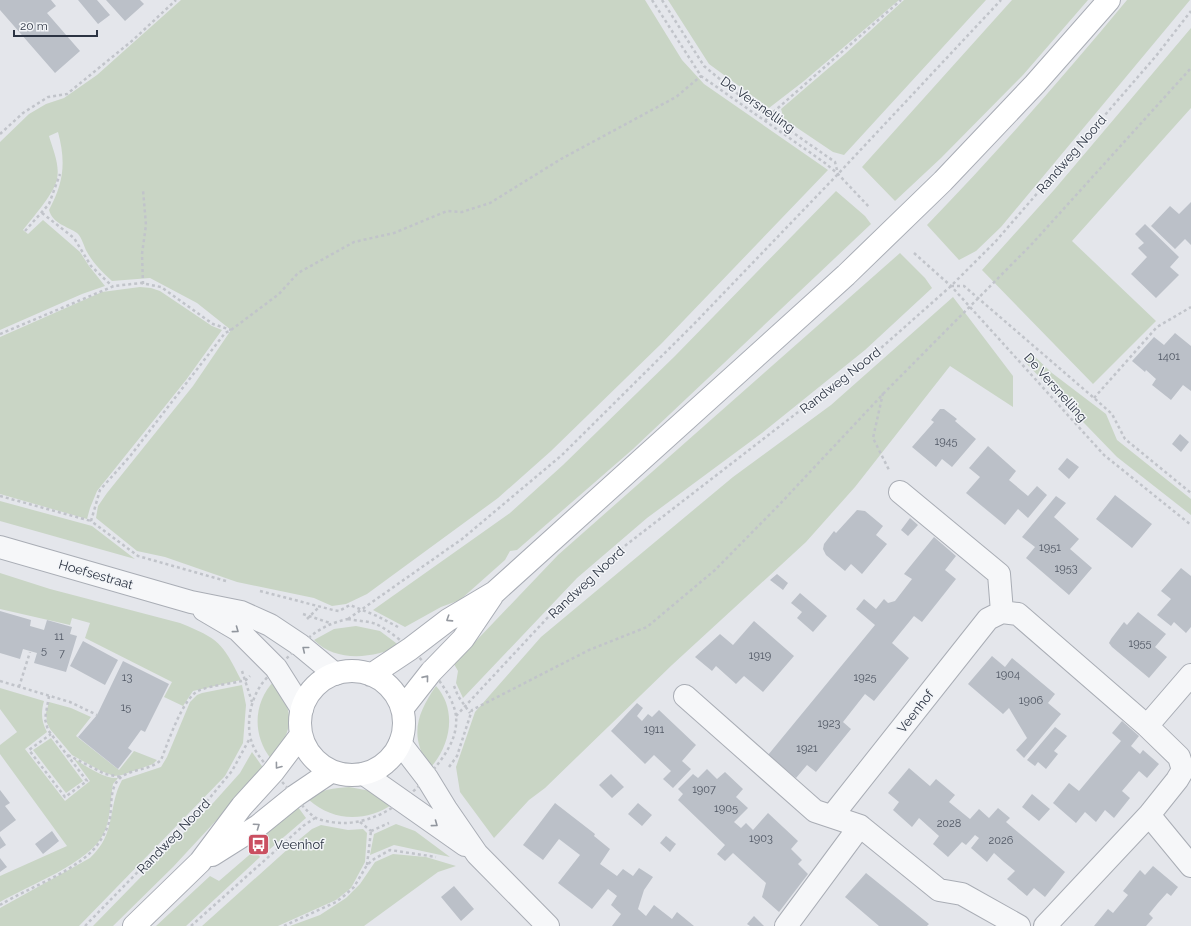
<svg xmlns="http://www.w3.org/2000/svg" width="1191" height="926" font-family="Raleway,sans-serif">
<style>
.green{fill:#c9d5c5}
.building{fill:#bbc0c8}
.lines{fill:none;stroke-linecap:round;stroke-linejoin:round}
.minor-casing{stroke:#a9adb5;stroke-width:24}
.tertiary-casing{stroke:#a9adb5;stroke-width:24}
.secondary-casing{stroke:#a9adb5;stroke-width:24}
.path{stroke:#c1c4ca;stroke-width:2.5;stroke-dasharray:3 3;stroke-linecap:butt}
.minor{stroke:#f6f7f9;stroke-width:22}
.tertiary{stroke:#f6f7f9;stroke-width:22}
.secondary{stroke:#fff;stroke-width:22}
.oneway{stroke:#969aa1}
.oneway2{stroke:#91969e}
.labels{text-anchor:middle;stroke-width:3;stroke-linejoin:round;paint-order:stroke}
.number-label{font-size:11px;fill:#505764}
.street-label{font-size:13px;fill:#2c3443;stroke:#f3f5f8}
.poi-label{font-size:13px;fill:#2c3443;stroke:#f3f5f8;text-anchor:start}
</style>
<rect width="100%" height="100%" fill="#e4e6eb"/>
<path class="green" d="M 181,0 L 645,0 L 682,60 L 704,84 L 828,170 L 662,343 L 551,451 L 498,498 L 367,594 L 346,604 L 332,606 L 314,598 L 237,582 L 165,557 L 137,551 L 96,518 L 98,506 L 107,493 L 193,386 L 231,330 L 197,303 L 150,278 L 112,281 C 103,273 93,263 87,252 C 84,247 82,237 77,233 C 67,226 53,224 49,210 C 64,182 66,162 58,132 L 49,136 C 53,150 60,165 57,179 C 54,194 33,217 23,230 L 28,234 L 43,220 L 80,252 L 89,266 L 105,286 L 82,294 L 0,330 L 0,142 L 29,114 L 46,104 L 64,98 L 97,75 Z
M 668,0 L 899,0 L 804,81 L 769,108 L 709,64 Z
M 904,0 L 986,0 L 844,155 L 833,152 L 784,119 L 781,109 L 845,54 Z
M 1012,0 L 1088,0 L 1023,75 L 941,158 L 895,201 L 862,167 Z
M 1127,0 L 1190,0 L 1001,227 L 976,251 L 959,260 L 927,225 C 997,153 1063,77 1127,0 Z
M 1191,28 L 1191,108 L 1072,241 L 1156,321 L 1093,384 L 982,270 L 1054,190 Z
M 836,191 L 865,216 L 871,224 L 633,449 L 517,550 L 510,551 L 505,560 L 460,600 L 441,607 L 405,627 L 373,610 L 510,513 L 563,465 L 675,356 Z
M 900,253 L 925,278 L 932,288 L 865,350 L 762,433 L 647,518 L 577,578 L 463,698 L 456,683 L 458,671 L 454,664 L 558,555 Z
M 140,287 L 151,288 L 160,291 L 212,326 L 222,330 L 186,380 L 97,491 L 90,508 L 87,519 L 0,494 L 0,337 L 102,292 Z
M 953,297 L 1013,376 L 1013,407 L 950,366 L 855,487 L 806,542 L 672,665 L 545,788 L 529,800 L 494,838 L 460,792 L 456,767 L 475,712 L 541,637 L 733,477 L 831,405 Z
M 1031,353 L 1052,373 L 1106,414 L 1117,440 L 1191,499 L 1191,515 L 1117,457 L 1024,361 Z
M 0,501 L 92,526 L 135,559 L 0,521 Z
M 0,573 L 50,589 L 180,623 C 219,639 222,642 241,680 L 193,691 L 183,706 L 164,697 L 172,682 L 85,638 L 90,623 L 72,618 L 70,625 L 0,609 Z
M 356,626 L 380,631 L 400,646 C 374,658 336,663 314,640 L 334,629 Z
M 275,680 C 294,713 295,729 271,759 C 252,735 253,702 275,680 Z
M 242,685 L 246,705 L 243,743 L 225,776 L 79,926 L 0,926 L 0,908 L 90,858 C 117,833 107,808 122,780 L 161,767 L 167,757 L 190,702 L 197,695 L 202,693 Z
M 436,686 C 457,709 451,745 431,767 C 408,738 417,713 436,686 Z
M 0,688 L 44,701 C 41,712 41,721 47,732 L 25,749 L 65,801 L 90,781 L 74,759 C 87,766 103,779 118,778 L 113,784 C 110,800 111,818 104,833 C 90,863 29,885 0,902 L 0,876 L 67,846 L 0,754 L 0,745 L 17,732 L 0,709 Z
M 49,702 L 71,708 L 91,717 L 76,736 L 119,770 L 134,751 L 157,760 L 153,764 L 122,775 L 114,776 L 101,771 L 72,755 L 50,729 L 47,723 L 46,713 Z
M 51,738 L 83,781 L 66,793 L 33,750 Z
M 252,752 L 264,769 L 173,867 L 113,926 L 93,926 L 214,802 L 240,773 Z
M 349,787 L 376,792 L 393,804 C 366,822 334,822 309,800 C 319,789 335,788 349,787 Z
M 298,807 L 306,818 L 263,855 L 253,842 Z
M 396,824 L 415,831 L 450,857 L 394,845 L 370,855 L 374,834 Z
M 321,825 L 348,830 L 363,829 L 367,833 L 365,862 L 351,888 L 336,900 L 278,926 L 202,926 L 289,848 L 312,829 Z
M 255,850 L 260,857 L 186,926 L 156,926 L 210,876 L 219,881 Z
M 393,854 L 426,857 L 456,866 L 438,872 L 364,926 L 290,926 L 320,915 L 346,898 L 360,884 L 375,862 Z"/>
<path class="building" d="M 0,0 L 51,0 L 56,6 L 47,13 L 80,51 L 55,73 L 0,10 Z
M 78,0 L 97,0 L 110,15 L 98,24 Z
M 106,0 L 140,0 L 144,4 L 125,21 Z
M 1191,202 L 1191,245 L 1185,239 L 1175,249 L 1151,226 L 1170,206 L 1179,214 Z
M 1145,224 L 1179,257 L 1170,267 L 1179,275 L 1156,298 L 1131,274 L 1147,257 L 1138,248 L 1144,243 L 1135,234 Z
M 1175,333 L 1191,346 L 1191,391 L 1183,385 L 1171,400 L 1152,385 L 1156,379 L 1146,370 L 1145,372 L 1132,361 L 1154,337 L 1164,345 Z
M 940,409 L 944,409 L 957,419 L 955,421 L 976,439 L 952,467 L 942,459 L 936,467 L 912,447 L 934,422 L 931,420 Z
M 1180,434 L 1189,442 L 1181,452 L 1172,444 Z
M 988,446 L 1016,471 L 1009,480 L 1028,496 L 1037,486 L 1047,495 L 1028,518 L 1018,509 L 1005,525 L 966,493 L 980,477 L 969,468 Z
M 1067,458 L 1079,467 L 1069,479 L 1058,469 Z
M 1115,495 L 1152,524 L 1132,548 L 1096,519 Z
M 1056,496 L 1066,503 L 1054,517 L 1079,539 L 1070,549 L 1092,568 L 1069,595 L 1026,558 L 1035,547 L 1022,537 Z
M 857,510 L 865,511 L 883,526 L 876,535 L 887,544 L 862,574 L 851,564 L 845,571 L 826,555 L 823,549 L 824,544 L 834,531 L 836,533 Z
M 910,518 L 918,525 L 908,536 L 901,530 Z
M 934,537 L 956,556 L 945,570 L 956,579 L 922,622 L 914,616 L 892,643 L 909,658 L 874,701 L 865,694 L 843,722 L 851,729 L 816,772 L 807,765 L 796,778 L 768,755 L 875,625 L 856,609 L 864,599 L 876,609 L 884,599 L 888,603 L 895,601 L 912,579 L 904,574 Z
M 1181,568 L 1191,576 L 1191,627 L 1186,633 L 1174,622 L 1171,626 L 1157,615 L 1171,599 L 1161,591 Z
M 777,574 L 788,583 L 783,590 L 770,580 Z
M 800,593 L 827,616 L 813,632 L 797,618 L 802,612 L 791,603 Z
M 0,611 L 31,620 L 30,626 L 44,630 L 47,620 L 72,627 L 70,634 L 77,636 L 66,672 L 34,663 L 37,653 L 23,649 L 20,659 L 0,653 Z
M 1138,612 L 1166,634 L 1155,647 L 1167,657 L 1149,678 L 1112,647 L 1109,643 L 1111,639 L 1124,622 L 1127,625 Z
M 754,621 L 794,656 L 763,692 L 744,676 L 736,684 L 716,666 L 712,671 L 695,657 L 720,634 L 733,645 Z
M 83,641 L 118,660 L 105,685 L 70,666 Z
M 992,656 L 1005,667 L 1012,658 L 1055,694 L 1048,703 L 1061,714 L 1024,758 L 1016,750 L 1027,738 L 1009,708 L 1003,714 L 968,684 Z
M 123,661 L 169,684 L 145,732 L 141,730 L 128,748 L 132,751 L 118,769 L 78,737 L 97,715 Z
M 637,703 L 643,708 L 637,716 L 642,721 L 648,714 L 652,717 L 659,710 L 696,745 L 682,761 L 691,769 L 673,788 L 663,779 L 671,771 L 654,755 L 645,764 L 611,731 Z
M 1122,721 L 1139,736 L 1131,746 L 1140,754 L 1143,750 L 1159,764 L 1147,778 L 1139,771 L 1122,791 L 1130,798 L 1114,818 L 1105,810 L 1096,822 L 1085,812 L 1076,823 L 1053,803 L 1069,783 L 1079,791 L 1105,760 L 1121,741 L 1112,733 Z
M 1055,727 L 1067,736 L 1054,751 L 1058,754 L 1046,769 L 1038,762 L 1035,766 L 1027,760 Z
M 909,768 L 930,786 L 936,779 L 955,795 L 949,802 L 970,819 L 979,809 L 989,818 L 998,808 L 1010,818 L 1006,822 L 1065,872 L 1045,897 L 1034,888 L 1027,896 L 1007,879 L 1015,871 L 1004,862 L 994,853 L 987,862 L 971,848 L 979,838 L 975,835 L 966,845 L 962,842 L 948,857 L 933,844 L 939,836 L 919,818 L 912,827 L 893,810 L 899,802 L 888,793 Z
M 707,769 L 717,779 L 725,772 L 743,789 L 736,797 L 748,808 L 734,822 L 741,828 L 746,823 L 753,830 L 768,813 L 798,841 L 791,849 L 802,860 L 798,864 L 808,874 L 779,912 L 762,897 L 766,883 L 733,853 L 725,861 L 717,854 L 725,845 L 678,800 L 683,794 L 678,789 L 693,774 L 698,778 Z
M 611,774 L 624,787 L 612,798 L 599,785 Z
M 0,790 L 10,803 L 5,806 L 16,820 L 0,832 Z
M 1032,794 L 1050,809 L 1039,821 L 1022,807 Z
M 555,803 L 595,834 L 594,836 L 610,849 L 600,864 L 617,876 L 623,869 L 633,876 L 639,868 L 653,877 L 644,890 L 638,909 L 646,916 L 654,905 L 672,919 L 677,912 L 694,926 L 612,926 L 621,914 L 611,905 L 617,896 L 608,889 L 592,909 L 558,883 L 580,855 L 559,839 L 543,860 L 523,845 Z
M 638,803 L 652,815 L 642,826 L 628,814 Z
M 52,831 L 59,841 L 43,854 L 35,844 Z
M 0,836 L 6,845 L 0,849 Z
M 666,836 L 676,844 L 670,852 L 660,843 Z
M 0,858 L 7,867 L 0,872 Z
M 1153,866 L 1178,887 L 1171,896 L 1167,893 L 1158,903 L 1149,914 L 1153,918 L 1146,926 L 1094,926 L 1108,909 L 1113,913 L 1128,895 L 1123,891 L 1140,870 L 1145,875 Z
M 866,873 L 929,924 L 927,926 L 879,926 L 845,897 Z
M 454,886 L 474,909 L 461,921 L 441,897 Z
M 754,916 L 764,926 L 750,926 L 747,924 Z"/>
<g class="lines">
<defs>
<path id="minor" d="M 900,492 L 999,574 L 1002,612
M 685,696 L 815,811 L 860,826 L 939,890 L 962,894 L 1019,926
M 1147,726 L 1191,675
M 400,743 L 427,778 L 446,809 L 477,854 L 548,926
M 364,774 L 465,845
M 1149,815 L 1191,866
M 832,816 L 988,619 L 1002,612 L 1018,614 L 1147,726 L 1179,757 L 1183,770 L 1177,780 L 1149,815 L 1045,926
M 786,926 L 860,826"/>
<path id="tertiary" d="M 0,547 L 191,602 L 241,612 L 270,625 L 300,645 L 335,674
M 204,610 L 238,630 L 276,668 L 302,709"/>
<path id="secondary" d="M300 723a52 52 0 1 1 104 0a52 52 0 1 1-104 0Z
M 371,675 L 410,649 L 448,620 L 495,592 L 846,275 L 943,181 L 1035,84 L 1109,0
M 402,709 L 431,672 L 463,639 L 492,596
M 212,855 L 258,826 L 295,796 L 332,771
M 134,926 L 200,862 L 242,806 L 273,772 L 301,735"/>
</defs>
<use href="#minor" class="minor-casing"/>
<use href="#tertiary" class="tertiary-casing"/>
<use href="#secondary" class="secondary-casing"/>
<path class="path" d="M 652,0 L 701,76 L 825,163 L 838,174 L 870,208
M 662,0 L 704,66 L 739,95 L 835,162 L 838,174
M 765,121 L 770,115 L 901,0
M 0,134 L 23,113 L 48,97 L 67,94 L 133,40 L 176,0
M 42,213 L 74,238 L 91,266 L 113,287
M 25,231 L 49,204 L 60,174
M 914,253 L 951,286 L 1104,455 L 1191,525
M 143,284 L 142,254 L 146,225 L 143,190
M 951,286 L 964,286 L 1094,398 L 1112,414 L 1125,439 L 1191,493
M 0,334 L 114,286 L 141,283 L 161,287 L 213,324 L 231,330
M 883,393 L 873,438 L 889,470
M 1094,398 L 1157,327 L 1191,307
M 0,496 L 91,521
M 226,581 L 138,556 L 91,521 L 100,490 L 131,455 L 225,333 L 231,330 L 279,294 L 298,273 L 354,242 L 394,233 L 447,211 L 462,212 L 490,203 L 561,159 L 676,97 L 701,76
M 260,591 L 333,610 L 339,611 L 350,605 L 377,616 L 398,627
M 303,614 L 330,623
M 307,619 L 319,607
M 348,619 L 462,539 L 562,455 L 693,325 L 838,174 L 1001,0
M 348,619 C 357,621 368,621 376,624 C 402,636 453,686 456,716 C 458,737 446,754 434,769 C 411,797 383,821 346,823 C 337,823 325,822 316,818 C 308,814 291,792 284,784 C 275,774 264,764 257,753 C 244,734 248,704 261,685 C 268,675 280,665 289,656 C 309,637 320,625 348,619 Z
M 242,671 L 252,702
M 0,681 L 70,702 L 97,715
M 454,686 L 458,696 L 470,713
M 19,687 L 30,652
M 49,696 L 45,719 L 48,730 L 87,781 L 65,797 L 29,750 L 51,734
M 456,716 L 564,600 L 626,545 L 881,348 L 951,286 L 996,241 L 1156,56 L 1191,11
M 68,755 L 105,774 L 121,777
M 449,767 L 457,756 L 472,710 L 589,650 L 647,627 L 715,570 L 779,505 L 884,393 L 1031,245 L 1191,68
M 360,822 L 371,831
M 371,831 L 389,823
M 367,865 L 371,831
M 0,905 C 29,887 83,869 100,841 C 104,835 107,829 109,822 C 113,808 108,789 120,778 C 132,768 149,771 161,760 C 168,743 183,696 200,690 C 213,685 231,684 246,680 L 250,676
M 85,926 L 208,800 L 232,771 L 250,738
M 191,926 L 303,826 L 315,818
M 284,926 L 336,902 L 345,895 L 354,887 L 367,865 L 374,859 L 390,850 L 436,857"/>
<use href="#minor" class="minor"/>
<use href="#tertiary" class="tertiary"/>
<use href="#secondary" class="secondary"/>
</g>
<defs><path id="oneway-chevron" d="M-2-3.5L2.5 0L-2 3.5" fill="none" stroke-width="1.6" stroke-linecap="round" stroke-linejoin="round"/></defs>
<g class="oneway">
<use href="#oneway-chevron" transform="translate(449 619) rotate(147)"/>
<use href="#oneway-chevron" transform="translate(426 678) rotate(-51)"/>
<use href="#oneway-chevron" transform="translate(278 766) rotate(127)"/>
<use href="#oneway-chevron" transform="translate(257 826) rotate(-35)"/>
</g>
<g class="oneway2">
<use href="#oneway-chevron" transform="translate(236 630) rotate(36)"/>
<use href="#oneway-chevron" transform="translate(305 649) rotate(-141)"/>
<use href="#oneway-chevron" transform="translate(435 824) rotate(36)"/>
</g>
<defs>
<symbol id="bus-square" viewBox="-11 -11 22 22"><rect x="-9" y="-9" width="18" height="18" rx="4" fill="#ca4f61" stroke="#f3f5f8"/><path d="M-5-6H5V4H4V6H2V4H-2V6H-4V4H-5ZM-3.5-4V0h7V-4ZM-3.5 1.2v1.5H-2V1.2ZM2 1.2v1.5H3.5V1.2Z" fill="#fff"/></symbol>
</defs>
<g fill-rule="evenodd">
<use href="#bus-square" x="246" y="832" width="25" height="25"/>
</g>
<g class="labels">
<g class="number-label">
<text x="1169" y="360">1401</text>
<text x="946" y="445">1945</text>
<text x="1050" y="551">1951</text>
<text x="1066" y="572">1953</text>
<text x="59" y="640">11</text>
<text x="1140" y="647">1955</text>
<text x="44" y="654">5</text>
<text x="62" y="657">7</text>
<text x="760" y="659">1919</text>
<text x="1008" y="678">1904</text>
<text x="127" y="681">13</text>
<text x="865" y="681">1925</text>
<text x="1031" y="704">1906</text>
<text x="126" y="711">15</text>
<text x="829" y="727">1923</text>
<text x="654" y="733">1911</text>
<text x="807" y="752">1921</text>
<text x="704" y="793">1907</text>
<text x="726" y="812">1905</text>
<text x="949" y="827">2028</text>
<text x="761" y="842">1903</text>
<text x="1001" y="844">2026</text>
</g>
<g class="street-label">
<text transform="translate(758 104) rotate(35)" y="5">De Versnelling</text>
<text transform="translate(1071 154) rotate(-49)" y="5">Randweg Noord</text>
<text transform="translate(840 380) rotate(-38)" y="5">Randweg Noord</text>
<text transform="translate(1056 387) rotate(48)" y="5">De Versnelling</text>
<text transform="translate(96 574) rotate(16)" y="5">Hoefsestraat</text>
<text transform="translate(586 582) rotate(-43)" y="5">Randweg Noord</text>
<text transform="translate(915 711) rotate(-52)" y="5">Veenhof</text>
<text transform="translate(173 836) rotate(-46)" y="5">Randweg Noord</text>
</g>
<g class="poi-label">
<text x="274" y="849">Veenhof</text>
</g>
</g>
<path d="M14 30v6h83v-6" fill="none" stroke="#2c3443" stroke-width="2"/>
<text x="20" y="30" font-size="12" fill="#2c3443" stroke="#f3f5f8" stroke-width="3" paint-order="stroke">20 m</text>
</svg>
